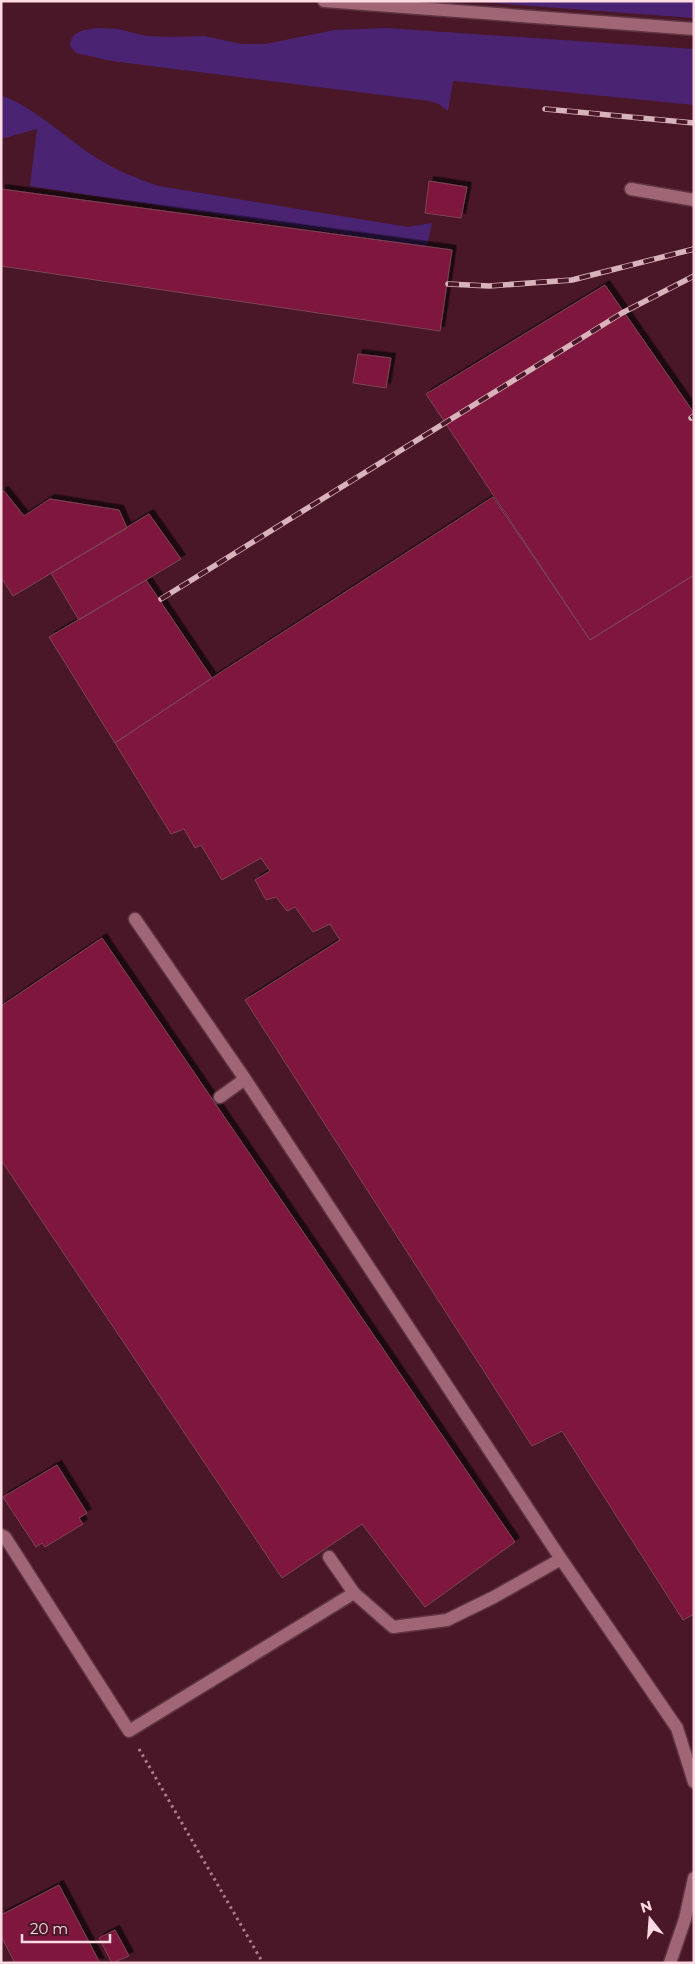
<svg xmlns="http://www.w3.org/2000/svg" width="695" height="1964" font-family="Montserrat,sans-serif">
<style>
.green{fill:#4b2373}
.building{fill:#7e133e;stroke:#7d4655;filter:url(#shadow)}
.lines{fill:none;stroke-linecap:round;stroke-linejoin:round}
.lane-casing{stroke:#5f3543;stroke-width:15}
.street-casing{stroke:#5f3543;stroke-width:15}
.path{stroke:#a97f8b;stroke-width:3;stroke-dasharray:2.5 4;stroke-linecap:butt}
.lane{stroke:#a16675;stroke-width:12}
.street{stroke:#a16675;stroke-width:12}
.rail-casing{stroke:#d9b3bc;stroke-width:5.5}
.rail{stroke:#491727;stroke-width:4;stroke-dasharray:11;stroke-linecap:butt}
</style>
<defs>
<filter id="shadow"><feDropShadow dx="4.5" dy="-4.5" stdDeviation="0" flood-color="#0009"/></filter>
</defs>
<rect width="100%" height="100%" fill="#491727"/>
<path class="green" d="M 465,1 L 694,1 L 694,18 Z
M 98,28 L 118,29 L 146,36 L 170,37 L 204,36 L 242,44 L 265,44 L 335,30 L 387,28 L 694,49 L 694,105 L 453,81 L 448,111 L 439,104 L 429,101 L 111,61 L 76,53 L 70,46 C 71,30 85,30 98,28 Z
M 1,96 C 25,101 67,138 89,153 C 111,168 134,178 159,186 L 408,227 L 432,223 L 427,247 L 30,186 L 37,129 L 1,139 Z"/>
<path class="building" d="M 429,181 L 467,187 L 461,218 L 425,213 Z
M 1,189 L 452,250 L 440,331 L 1,266 Z
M 605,285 L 694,413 L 694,575 L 590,640 L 426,394 Z
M 358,354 L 391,358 L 386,388 L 353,383 Z
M 4,491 L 24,516 L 50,499 L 119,510 L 127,528 L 13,596 L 1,577 L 1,492 Z
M 493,497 L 590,640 L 694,575 L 694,1614 L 683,1620 L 562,1431 L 532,1446 L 245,1000 L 340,940 L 330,924 L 313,932 L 295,907 L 287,911 L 276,897 L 266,900 L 255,880 L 270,871 L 261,858 L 222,880 L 201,845 L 195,848 L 184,829 L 171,834 L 115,743 L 212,678 Z
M 149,514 L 181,559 L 79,620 L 51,573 Z
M 146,580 L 212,678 L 115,743 L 49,637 Z
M 102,938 L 515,1542 L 425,1607 L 362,1524 L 282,1578 L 1,1160 L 1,1006 Z
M 57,1465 L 87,1513 L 79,1518 L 83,1524 L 45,1547 L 42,1543 L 36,1547 L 3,1497 Z
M 59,1885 L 100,1963 L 15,1963 L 1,1936 L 1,1915 Z
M 115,1930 L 129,1956 L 112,1963 L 99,1938 Z"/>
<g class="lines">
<defs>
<path id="lane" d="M 631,189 L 694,200
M 135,919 L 245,1079 L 561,1559
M 220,1097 L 245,1079
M 1,1535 L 5,1537 L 129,1731 L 354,1593
M 329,1557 L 354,1593 L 393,1627 L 447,1620 L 494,1597 L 561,1559 L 677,1728 L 694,1782
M 670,1963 L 685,1919 L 694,1878"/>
<path id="street" d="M 324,1 L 694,29"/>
</defs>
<use href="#lane" class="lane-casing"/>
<use href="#street" class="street-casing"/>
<path class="path" d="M 139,1749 L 263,1963"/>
<use href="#lane" class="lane"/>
<use href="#street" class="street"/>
<defs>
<path id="rail" d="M 545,109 L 694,123
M 448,284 L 489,286 L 572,280 L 694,249
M 691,418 L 694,416
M 161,599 L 622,313 L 694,276"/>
</defs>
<use href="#rail" class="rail-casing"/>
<use href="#rail" class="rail"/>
</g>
<rect width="695" height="1964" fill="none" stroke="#fedbe3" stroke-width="5"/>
<g transform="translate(650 1919) rotate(343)" stroke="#491727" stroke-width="4" paint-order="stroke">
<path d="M0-4L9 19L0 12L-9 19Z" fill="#fedbe3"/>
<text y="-8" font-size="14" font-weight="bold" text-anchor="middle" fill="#fedbe3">N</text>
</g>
<path d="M22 1934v8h88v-8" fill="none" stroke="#fedbe3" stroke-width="2.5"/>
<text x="30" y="1934" font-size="15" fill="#fedbe3" stroke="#491727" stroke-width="4" paint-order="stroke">20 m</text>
</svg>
